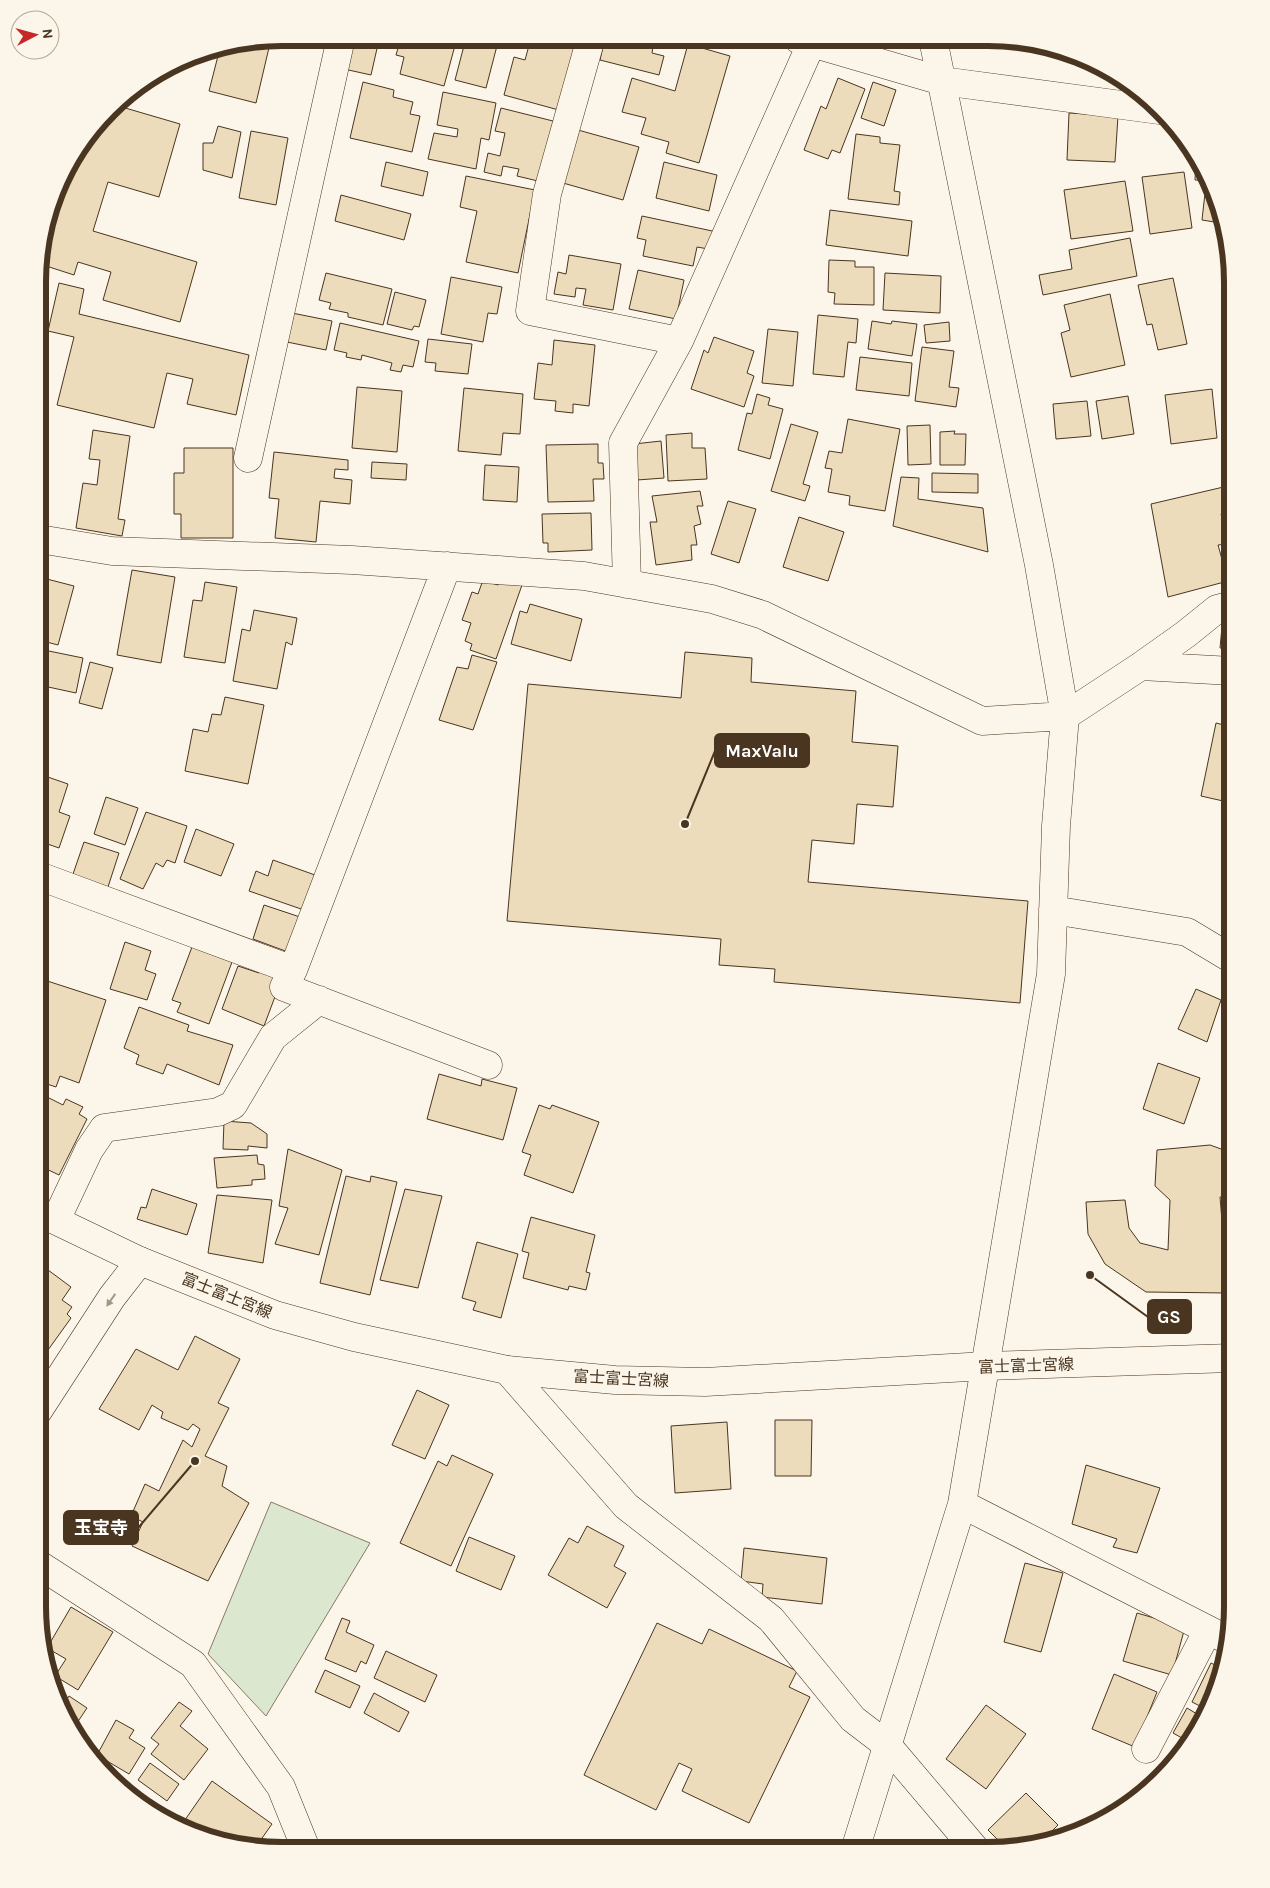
<svg xmlns="http://www.w3.org/2000/svg" width="1270" height="1888" font-family="Karla,'Noto Sans JP',sans-serif">
<style>
.green{fill:#dce7d0;stroke:#887966}
.building{fill:#ecdcbc;stroke:#4a3520}
.lines{fill:none;stroke-linecap:round;stroke-linejoin:round}
.minor-casing{stroke:#4a3520;stroke-width:29}
.major-casing{stroke:#4a3520;stroke-width:29}
.minor{stroke:#fbf6e9;stroke-width:28}
.major{stroke:#fbf6e9;stroke-width:28}
.oneway{fill:#a29684}
.labels{text-anchor:middle;stroke-width:4;stroke-linejoin:round;paint-order:stroke}
.street-label{font-size:16px;fill:#4a3520;stroke:#fbf6e9}
.rim{fill:none;stroke:#4a3520;stroke-width:6}
.leader{fill:none;stroke:#4a3520;stroke-width:2}
.callout-dot{fill:#4a3520;stroke:#fbf6e9;stroke-width:2}
.callout{fill:#4a3520;stroke:#4a3520;stroke-width:2}
.callout-label{font-size:18px;text-anchor:middle;font-weight:bold;fill:#fff}
</style>
<rect width="100%" height="100%" fill="#fbf6e9"/>
<path class="green" d="M 271,1502 L 370,1543 L 266,1716 L 208,1654 Z"/>
<path class="building" d="M 351,38 L 378,44 L 371,75 L 344,69 Z
M 401,38 L 457,38 L 444,86 L 400,74 L 404,57 L 396,55 Z
M 466,38 L 499,38 L 486,88 L 455,80 Z
M 531,38 L 574,38 L 586,41 L 566,112 L 504,95 L 514,57 L 525,60 Z
M 605,38 L 621,38 L 653,47 L 652,53 L 664,56 L 659,75 L 600,60 Z
M 271,39 L 256,103 L 209,91 L 220,48 Z
M 688,44 L 730,56 L 699,163 L 666,153 L 669,142 L 641,134 L 646,118 L 622,112 L 632,78 L 675,91 Z
M 838,78 L 865,89 L 840,153 L 832,150 L 828,159 L 804,150 L 821,106 L 826,109 Z
M 363,82 L 394,90 L 393,97 L 413,102 L 410,114 L 420,116 L 412,152 L 350,138 Z
M 873,82 L 896,90 L 884,126 L 861,118 Z
M 443,92 L 496,103 L 489,140 L 481,138 L 476,169 L 428,159 L 434,133 L 457,137 L 458,129 L 437,125 Z
M 115,105 L 180,124 L 159,197 L 108,182 L 93,231 L 197,262 L 180,322 L 103,300 L 111,272 L 78,262 L 74,275 L 40,264 L 40,250 L 70,160 Z
M 501,108 L 557,122 L 542,182 L 517,176 L 519,169 L 503,166 L 501,176 L 484,172 L 488,153 L 500,156 L 505,133 L 495,131 Z
M 1069,113 L 1118,116 L 1115,162 L 1067,160 Z
M 218,126 L 241,132 L 232,178 L 203,170 L 203,143 L 213,143 Z
M 578,130 L 639,147 L 623,200 L 563,183 Z
M 251,131 L 288,138 L 276,205 L 239,198 Z
M 856,134 L 880,137 L 880,143 L 900,145 L 894,191 L 900,192 L 899,205 L 848,199 Z
M 1196,158 L 1209,181 L 1195,180 Z
M 386,162 L 428,172 L 423,196 L 381,186 Z
M 664,162 L 717,175 L 709,211 L 656,198 Z
M 1184,172 L 1192,228 L 1150,234 L 1142,177 Z
M 466,176 L 535,190 L 518,273 L 466,262 L 477,211 L 460,207 Z
M 1125,181 L 1133,231 L 1071,239 L 1064,190 Z
M 1205,193 L 1215,194 L 1221,223 L 1202,220 Z
M 341,195 L 411,214 L 404,240 L 335,221 Z
M 830,210 L 912,221 L 908,256 L 826,245 Z
M 642,216 L 717,232 L 714,250 L 697,247 L 693,266 L 643,256 L 646,240 L 637,238 Z
M 1130,238 L 1137,276 L 1043,295 L 1039,275 L 1072,269 L 1069,250 Z
M 569,255 L 621,264 L 613,310 L 583,305 L 586,289 L 576,288 L 575,297 L 554,294 L 558,272 L 566,274 Z
M 829,260 L 855,261 L 855,267 L 874,267 L 874,305 L 834,304 L 835,293 L 828,292 Z
M 638,270 L 684,280 L 676,319 L 629,309 Z
M 326,273 L 392,289 L 383,325 L 348,317 L 348,313 L 329,309 L 331,303 L 319,300 Z
M 885,273 L 941,276 L 940,313 L 883,310 Z
M 451,277 L 502,287 L 497,314 L 488,313 L 483,342 L 441,334 Z
M 1173,278 L 1187,344 L 1158,350 L 1152,324 L 1147,325 L 1138,285 Z
M 59,283 L 84,289 L 79,314 L 249,355 L 236,415 L 187,404 L 193,379 L 167,373 L 154,428 L 57,405 L 74,337 L 48,331 Z
M 395,292 L 426,300 L 419,327 L 414,326 L 412,330 L 387,324 Z
M 1110,294 L 1125,365 L 1071,377 L 1061,333 L 1070,330 L 1064,305 Z
M 292,313 L 332,321 L 326,350 L 287,342 Z
M 818,315 L 858,319 L 856,343 L 848,342 L 844,377 L 813,374 Z
M 872,321 L 891,324 L 892,321 L 917,324 L 912,356 L 868,349 Z
M 949,322 L 950,341 L 926,343 L 924,325 Z
M 340,323 L 419,341 L 413,367 L 403,365 L 401,372 L 390,370 L 392,363 L 362,355 L 361,360 L 346,357 L 347,353 L 334,350 Z
M 768,329 L 798,332 L 793,386 L 762,383 Z
M 714,337 L 754,351 L 747,373 L 754,376 L 744,407 L 691,389 L 704,350 L 708,353 Z
M 428,339 L 472,344 L 468,374 L 435,371 L 436,363 L 425,362 Z
M 554,340 L 595,345 L 589,406 L 573,404 L 573,413 L 555,411 L 556,401 L 534,399 L 538,363 L 552,365 Z
M 922,347 L 954,351 L 949,387 L 959,388 L 956,407 L 915,401 Z
M 860,357 L 912,363 L 909,396 L 856,390 Z
M 357,387 L 402,391 L 397,452 L 352,448 Z
M 464,388 L 523,394 L 520,434 L 503,433 L 501,455 L 458,451 Z
M 1212,389 L 1217,438 L 1171,444 L 1165,395 Z
M 757,394 L 770,398 L 768,405 L 783,409 L 770,459 L 738,450 L 747,413 L 752,414 Z
M 1128,396 L 1134,434 L 1102,439 L 1096,401 Z
M 1087,401 L 1091,436 L 1056,439 L 1053,404 Z
M 848,419 L 900,429 L 885,511 L 849,505 L 850,496 L 828,492 L 832,469 L 825,468 L 829,451 L 842,453 Z
M 791,424 L 818,432 L 803,484 L 810,486 L 805,501 L 771,491 Z
M 930,425 L 931,464 L 908,465 L 907,426 Z
M 93,430 L 130,436 L 118,519 L 125,520 L 122,536 L 76,528 L 83,483 L 97,485 L 100,460 L 89,459 Z
M 955,431 L 954,434 L 966,434 L 965,465 L 940,465 L 940,432 Z
M 692,433 L 692,448 L 705,448 L 707,479 L 668,481 L 666,435 Z
M 661,441 L 664,478 L 637,480 L 634,444 Z
M 1232,443 L 1232,474 L 1226,475 L 1222,444 Z
M 598,444 L 598,463 L 603,463 L 604,479 L 593,479 L 594,501 L 548,502 L 546,445 Z
M 184,448 L 233,448 L 233,538 L 181,538 L 181,514 L 174,514 L 174,473 L 184,473 Z
M 274,452 L 348,460 L 348,470 L 335,469 L 334,478 L 352,480 L 350,504 L 320,501 L 316,542 L 275,538 L 279,499 L 269,498 Z
M 372,462 L 407,464 L 406,480 L 371,478 Z
M 485,465 L 519,467 L 517,502 L 483,500 Z
M 932,473 L 978,474 L 978,493 L 932,492 Z
M 901,477 L 919,478 L 918,499 L 983,508 L 988,552 L 893,526 Z
M 1232,485 L 1232,511 L 1221,514 L 1229,544 L 1218,545 L 1228,581 L 1168,597 L 1151,504 Z
M 700,491 L 703,506 L 697,506 L 701,524 L 694,526 L 697,545 L 691,545 L 692,560 L 656,565 L 650,522 L 657,522 L 652,496 Z
M 728,501 L 756,509 L 739,563 L 711,554 Z
M 591,513 L 592,550 L 548,552 L 548,543 L 543,543 L 542,514 Z
M 799,517 L 844,532 L 828,581 L 783,567 Z
M 132,570 L 175,577 L 161,663 L 117,655 Z
M 39,577 L 74,586 L 58,645 L 39,640 Z
M 500,578 L 522,585 L 496,659 L 470,650 L 472,644 L 465,641 L 471,623 L 462,620 L 472,592 L 478,594 L 483,580 L 498,585 Z
M 205,582 L 237,587 L 225,663 L 184,657 L 193,600 L 202,601 Z
M 530,604 L 582,619 L 571,661 L 511,644 L 520,611 L 527,613 Z
M 254,610 L 297,618 L 292,645 L 286,642 L 277,689 L 233,681 L 242,629 L 250,631 Z
M 1223,616 L 1232,617 L 1232,649 L 1220,648 Z
M 39,649 L 83,658 L 76,693 L 39,685 Z
M 685,652 L 752,658 L 751,682 L 856,691 L 852,742 L 898,746 L 893,807 L 857,804 L 854,844 L 812,840 L 808,882 L 1028,901 L 1020,1003 L 774,982 L 775,969 L 719,965 L 721,939 L 507,921 L 528,684 L 681,698 Z
M 472,655 L 497,662 L 473,730 L 439,720 L 457,667 L 468,669 Z
M 90,662 L 113,668 L 102,709 L 79,703 Z
M 225,697 L 264,705 L 248,784 L 185,771 L 193,729 L 208,732 L 212,714 L 221,715 Z
M 1216,723 L 1232,727 L 1232,803 L 1201,796 Z
M 39,774 L 68,784 L 59,812 L 70,816 L 59,848 L 39,841 Z
M 106,797 L 138,808 L 125,845 L 94,834 Z
M 146,812 L 187,826 L 175,863 L 167,860 L 163,867 L 156,863 L 143,889 L 120,879 Z
M 196,829 L 234,844 L 221,876 L 184,862 Z
M 84,842 L 119,853 L 107,890 L 72,877 Z
M 273,860 L 315,875 L 304,910 L 249,891 L 256,871 L 268,876 Z
M 264,905 L 300,917 L 288,952 L 253,939 Z
M 125,942 L 151,951 L 145,970 L 156,974 L 147,1000 L 110,989 Z
M 192,947 L 232,962 L 209,1024 L 177,1012 L 181,1003 L 172,1000 Z
M 238,966 L 259,973 L 262,970 L 282,978 L 264,1026 L 222,1009 Z
M 38,978 L 106,1000 L 79,1083 L 60,1076 L 56,1087 L 38,1081 L 38,1017 L 40,1011 L 38,1010 Z
M 1196,989 L 1221,1000 L 1207,1042 L 1178,1029 Z
M 139,1007 L 189,1025 L 187,1031 L 233,1045 L 219,1085 L 167,1064 L 163,1074 L 136,1064 L 139,1055 L 124,1048 Z
M 1158,1063 L 1200,1078 L 1184,1124 L 1143,1109 Z
M 439,1074 L 481,1086 L 482,1079 L 517,1088 L 503,1140 L 427,1119 Z
M 39,1093 L 63,1105 L 66,1099 L 83,1107 L 79,1114 L 87,1119 L 59,1175 L 38,1165 L 38,1145 L 47,1128 L 38,1124 Z
M 539,1105 L 550,1109 L 552,1105 L 599,1122 L 573,1193 L 524,1175 L 531,1155 L 522,1152 Z
M 224,1121 L 251,1123 L 267,1134 L 267,1148 L 248,1146 L 248,1150 L 223,1149 Z
M 1210,1145 L 1232,1153 L 1232,1196 L 1220,1197 L 1228,1293 L 1146,1292 L 1105,1264 L 1088,1234 L 1086,1202 L 1125,1200 L 1129,1228 L 1140,1243 L 1168,1250 L 1170,1200 L 1155,1186 L 1157,1150 Z
M 288,1149 L 342,1170 L 319,1255 L 275,1244 L 288,1208 L 279,1206 Z
M 257,1155 L 258,1164 L 264,1165 L 265,1179 L 252,1180 L 252,1185 L 217,1188 L 214,1158 Z
M 346,1176 L 370,1182 L 371,1176 L 397,1182 L 370,1295 L 320,1283 Z
M 152,1189 L 197,1204 L 187,1235 L 137,1219 L 141,1207 L 146,1208 Z
M 405,1189 L 442,1196 L 418,1288 L 380,1280 Z
M 217,1195 L 272,1200 L 263,1263 L 208,1253 Z
M 531,1217 L 595,1235 L 586,1272 L 590,1273 L 586,1290 L 569,1286 L 568,1290 L 523,1278 L 529,1253 L 522,1251 Z
M 477,1242 L 518,1254 L 501,1318 L 473,1310 L 476,1302 L 462,1298 Z
M 40,1264 L 71,1287 L 62,1300 L 72,1307 L 67,1314 L 71,1318 L 43,1357 L 38,1354 L 38,1266 Z
M 195,1336 L 240,1359 L 218,1403 L 229,1408 L 205,1456 L 227,1466 L 222,1486 L 249,1503 L 208,1581 L 132,1546 L 143,1522 L 131,1516 L 145,1484 L 159,1491 L 183,1440 L 192,1447 L 200,1429 L 193,1424 L 188,1430 L 161,1418 L 163,1412 L 152,1405 L 139,1430 L 99,1409 L 136,1349 L 178,1370 Z
M 417,1390 L 449,1405 L 425,1459 L 392,1445 Z
M 775,1420 L 812,1420 L 811,1476 L 775,1476 Z
M 727,1422 L 731,1489 L 675,1493 L 671,1426 Z
M 452,1455 L 493,1474 L 451,1566 L 400,1543 L 438,1461 L 447,1466 Z
M 1086,1465 L 1160,1488 L 1137,1553 L 1113,1547 L 1117,1539 L 1072,1524 Z
M 587,1526 L 624,1546 L 614,1566 L 626,1573 L 607,1608 L 548,1575 L 569,1538 L 578,1543 Z
M 469,1537 L 515,1556 L 501,1590 L 456,1571 Z
M 744,1548 L 827,1558 L 822,1604 L 762,1597 L 763,1584 L 741,1581 Z
M 1025,1563 L 1063,1573 L 1041,1652 L 1004,1642 Z
M 71,1607 L 113,1632 L 78,1690 L 55,1676 L 66,1659 L 47,1648 Z
M 1137,1613 L 1185,1627 L 1172,1675 L 1123,1661 Z
M 342,1618 L 350,1621 L 346,1632 L 374,1645 L 366,1664 L 361,1661 L 356,1672 L 325,1659 Z
M 657,1623 L 702,1644 L 709,1629 L 797,1671 L 789,1687 L 810,1697 L 749,1823 L 682,1791 L 692,1769 L 679,1763 L 656,1810 L 584,1775 Z
M 386,1651 L 437,1675 L 425,1702 L 374,1678 Z
M 1211,1663 L 1223,1669 L 1219,1685 L 1206,1709 L 1192,1702 Z
M 325,1670 L 360,1686 L 350,1708 L 315,1692 Z
M 1114,1674 L 1157,1692 L 1135,1747 L 1092,1729 Z
M 374,1693 L 409,1712 L 399,1732 L 364,1713 Z
M 69,1696 L 87,1708 L 73,1729 L 59,1705 L 62,1707 Z
M 179,1702 L 192,1711 L 180,1726 L 208,1749 L 184,1780 L 151,1754 L 159,1744 L 151,1738 Z
M 986,1705 L 1026,1734 L 986,1789 L 946,1759 Z
M 1187,1708 L 1202,1717 L 1189,1742 L 1173,1733 Z
M 116,1720 L 134,1730 L 129,1738 L 145,1748 L 129,1774 L 97,1755 Z
M 1178,1745 L 1185,1749 L 1182,1755 L 1166,1771 Z
M 150,1763 L 179,1784 L 167,1801 L 138,1780 Z
M 212,1781 L 272,1824 L 255,1848 L 189,1832 L 180,1827 Z
M 1026,1793 L 1058,1825 L 1043,1840 L 1005,1847 L 988,1830 Z"/>
<g class="lines">
<defs>
<path id="minor" d="M 591,38 L 547,194 L 530,311 L 679,341 L 812,42
M 798,39 L 942,81 L 1159,110
M 248,458 L 341,38
M 39,539 L 112,551 L 352,560 L 584,576 L 712,599 L 763,615 L 982,721 L 1065,716 L 1141,666 L 1186,634 L 1217,609 L 1232,605
M 447,566 L 293,970 L 284,987 L 488,1065
M 627,584 L 623,443 L 679,341
M 1141,666 L 1232,671
M 39,876 L 293,970
M 1053,910 L 1187,932 L 1232,959
M 56,1220 L 89,1150 L 104,1128 L 218,1112 L 233,1105 L 273,1037 L 319,1000
M 507,1370 L 626,1506 L 771,1619 L 853,1719 L 887,1745 L 976,1850
M 38,1411 L 112,1297 L 140,1261
M 962,1504 L 1228,1640
M 38,1564 L 193,1664 L 281,1787 L 306,1849
M 1146,1749 L 1208,1630
M 855,1850 L 962,1504 L 1051,974 L 1056,826 L 1065,716 L 1039,565 L 933,39"/>
<path id="major" d="M 38,1212 L 140,1261 L 275,1315 L 354,1337 L 507,1370 L 615,1380 L 705,1382 L 986,1366 L 1232,1358"/>
</defs>
<use href="#minor" class="minor-casing"/>
<use href="#major" class="major-casing"/>
<use href="#minor" class="minor"/>
<use href="#major" class="major"/>
</g>
<defs><path id="oneway-solid" d="M-6-.8H1V-3.2L6.5 0L1 3.2V.8H-6Z" transform="scale(1.25)"/></defs>
<use class="oneway" href="#oneway-solid" transform="translate(111 1300) rotate(125)"/>
<g class="labels">
<g class="street-label">
<text transform="translate(227 1295) rotate(22)" y="6">富士富士宮線</text>
<text transform="translate(1026 1365) rotate(-2)" y="6">富士富士宮線</text>
<text transform="translate(621 1378) rotate(3)" y="6">富士富士宮線</text>
</g>
</g>
<path d="M0 0H1270V1888H0ZM282 46H988A236 236 0 0 1 1224 282V1606A236 236 0 0 1 988 1842H282A236 236 0 0 1 46 1606V282A236 236 0 0 1 282 46Z" fill="#fbf6e9" fill-rule="evenodd"/>
<path class="rim" d="M282 46H988A236 236 0 0 1 1224 282V1606A236 236 0 0 1 988 1842H282A236 236 0 0 1 46 1606V282A236 236 0 0 1 282 46Z"/>
<path class="leader" d="M685 824L715 751M1090 1275L1148 1317M195 1461L138 1528"/>
<g class="callout-dot">
<circle cx="685" cy="824" r="5"/>
<circle cx="1090" cy="1275" r="5"/>
<circle cx="195" cy="1461" r="5"/>
</g>
<g class="callout">
<rect x="715" y="734" width="94" height="33" rx="5"/>
<rect x="1148" y="1300" width="43" height="33" rx="5"/>
<rect x="64" y="1511" width="74" height="33" rx="5"/>
</g>
<g class="callout-label">
<text x="762" y="757">MaxValu</text>
<text x="1169" y="1323">GS</text>
<text x="101" y="1534">玉宝寺</text>
</g>
<g transform="translate(35 35) rotate(84)"><circle r="24" fill="#fbf6e9" stroke="#b4a999"/>
<path d="M0-4L9 19L0 12L-9 19Z" fill="#c62828"/>
<text y="-8" font-size="14" font-weight="bold" text-anchor="middle" fill="#4a3520">N</text>
</g>
</svg>
